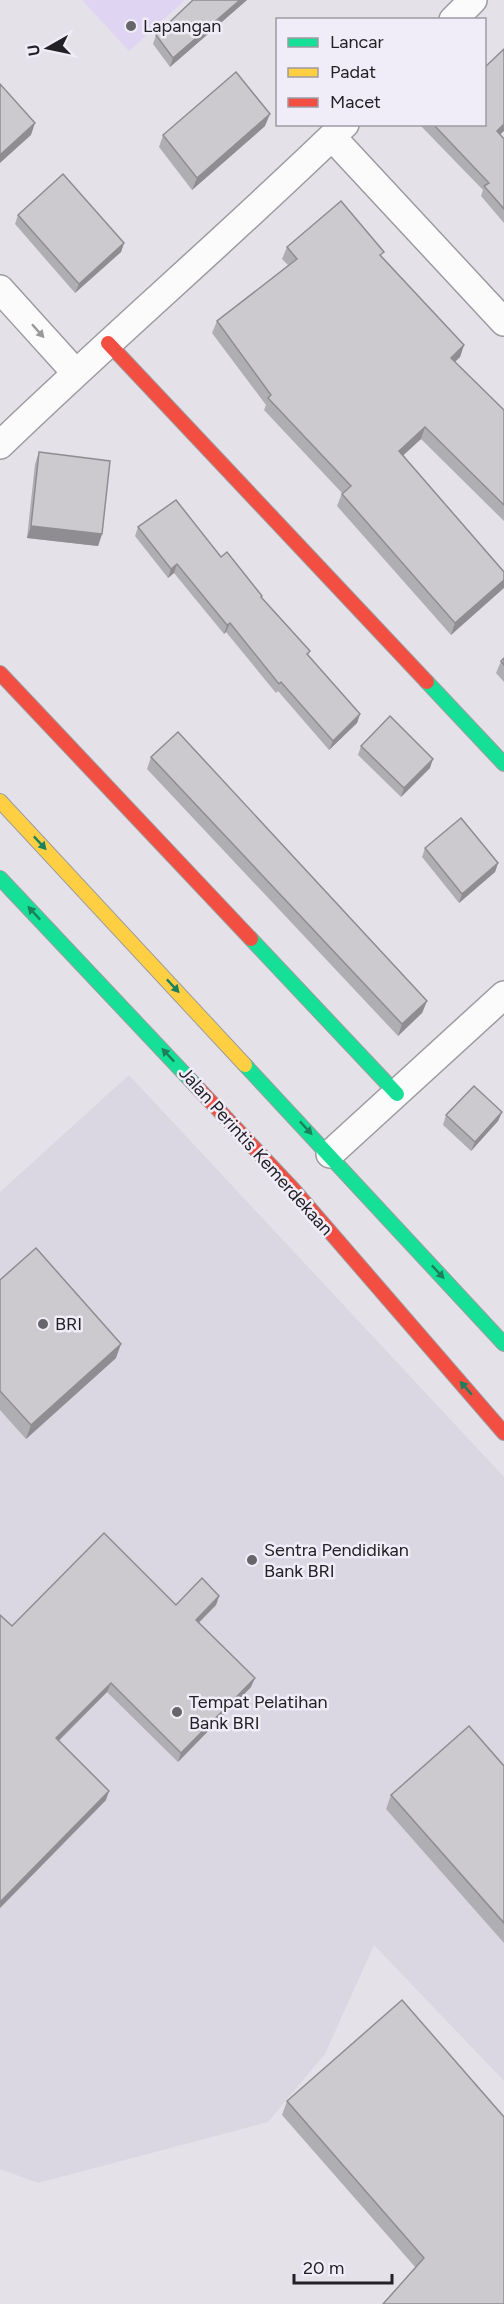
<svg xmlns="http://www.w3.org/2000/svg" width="504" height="2304" font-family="Figtree,sans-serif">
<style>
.built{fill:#dad6e2}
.green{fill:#e0d4f3}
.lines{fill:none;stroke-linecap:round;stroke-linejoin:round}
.street-casing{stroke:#9c9b9f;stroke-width:30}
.fast-casing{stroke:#9c9b9f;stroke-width:16}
.slow-casing{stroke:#9c9b9f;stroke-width:16}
.jam-casing{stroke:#9c9b9f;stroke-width:16}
.street{stroke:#fbfbfc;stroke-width:27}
.fast{stroke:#16e098;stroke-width:14}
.slow{stroke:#ffcf43;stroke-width:14}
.jam{stroke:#f24e42;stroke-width:14}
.wall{fill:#afaeb2}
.shaded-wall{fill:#8f8d91}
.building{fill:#cccacf;stroke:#8f8d91;stroke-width:1.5}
.oneway{fill:#99999b}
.oneway2{fill:#1c805e}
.poi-dot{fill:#666569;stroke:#f1edf8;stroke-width:2}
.labels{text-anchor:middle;stroke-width:5;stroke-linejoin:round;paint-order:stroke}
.poi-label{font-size:18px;fill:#222125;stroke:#f1edf8;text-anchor:start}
.street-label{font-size:18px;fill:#222125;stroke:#f1edf8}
</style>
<rect width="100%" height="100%" fill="#e4e2e8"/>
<path class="built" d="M 129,1075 L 504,1477 L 504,2081 L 374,1945 L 325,2054 L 268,2122 L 38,2183 L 0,2169 L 0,1192 Z"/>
<path class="green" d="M 82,0 L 185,0 L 129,51 Z"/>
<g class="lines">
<defs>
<path id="street" d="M 453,20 L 473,0
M 332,137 L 504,322
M 0,289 L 75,372
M 0,445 C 113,336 232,234 345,124
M 330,1154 L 504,995"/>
<path id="fast" d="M 427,682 L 504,764
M 0,878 L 196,1086
M 251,939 L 397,1094
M 245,1065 L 504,1344"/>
<path id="slow" d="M 0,801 L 245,1065"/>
<path id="jam" d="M 108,343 L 427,682
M 0,673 L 251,939
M 196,1086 L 293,1189 L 504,1433"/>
</defs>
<use href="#street" class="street-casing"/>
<use href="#fast" class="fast-casing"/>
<use href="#slow" class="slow-casing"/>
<use href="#jam" class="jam-casing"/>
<use href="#street" class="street"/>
<use href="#fast" class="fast"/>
<use href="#slow" class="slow"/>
<use href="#jam" class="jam"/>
</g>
<path class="wall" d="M 247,0 L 170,67 L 153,44 L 156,35 Z
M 419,124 L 484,124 L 500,134 L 504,139 L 504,223 L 481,196 L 483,190 Z
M 265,126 L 192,190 L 159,147 L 163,135 Z
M 18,215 L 124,243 L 121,252 L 75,293 L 15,224 Z
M 287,247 L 382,257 L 464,345 L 460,357 L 455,362 L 504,410 L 504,521 L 421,439 L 403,455 L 504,572 L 451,635 L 337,506 L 342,493 L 264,410 L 266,405 L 212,333 L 217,321 L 288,265 L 282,259 Z
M 39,452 L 102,534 L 98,546 L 27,538 L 35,464 Z
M 138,527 L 221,557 L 262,598 L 310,651 L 308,655 L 360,714 L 357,723 L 329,750 L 278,691 L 276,693 L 226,632 L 224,634 L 174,573 L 168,578 L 135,536 Z
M 504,658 L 504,682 L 496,673 L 501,661 Z
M 361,746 L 430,768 L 401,797 L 358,755 Z
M 151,757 L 427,1001 L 422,1013 L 398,1036 L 147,769 Z
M 425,848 L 498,863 L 495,872 L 459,903 L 422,857 Z
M 502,1112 L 498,1121 L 471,1151 L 443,1125 L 446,1115 Z
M 0,1280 L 116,1358 L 26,1439 L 0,1410 Z
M 219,1596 L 216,1605 L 199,1623 L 251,1687 L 178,1762 L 107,1692 L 59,1741 L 106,1800 L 0,1908 L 12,1626 L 176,1605 Z
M 504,1766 L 504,1943 L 386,1809 L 391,1795 Z
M 287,2101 L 504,2304 L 416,2268 L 282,2115 Z"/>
<path class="shaded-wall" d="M 240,0 L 247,0 L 170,67 L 173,58 Z
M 270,114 L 265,126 L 192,190 L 197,178 Z
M 35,123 L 31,135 L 0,163 L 0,155 Z
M 504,124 L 504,131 L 493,141 L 497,131 Z
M 124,243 L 121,252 L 75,293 L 79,284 Z
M 464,345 L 460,357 L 446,370 L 451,358 Z
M 425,427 L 421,439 L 395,463 L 399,451 Z
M 31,526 L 102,534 L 98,546 L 27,538 Z
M 177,564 L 174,573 L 168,578 L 171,569 Z
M 504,580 L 504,588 L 451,635 L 455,623 Z
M 230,623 L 226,632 L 224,634 L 227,625 Z
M 360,714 L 357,723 L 329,750 L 333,741 Z
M 433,759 L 430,768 L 401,797 L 404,788 Z
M 498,863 L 495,872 L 459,903 L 462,894 Z
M 427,1001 L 422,1013 L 398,1036 L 402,1024 Z
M 502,1112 L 498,1121 L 471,1151 L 475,1142 Z
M 121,1344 L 116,1358 L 26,1439 L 31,1425 Z
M 219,1596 L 216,1605 L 192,1629 L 196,1620 Z
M 255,1678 L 251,1687 L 178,1762 L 181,1753 Z
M 111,1683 L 107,1692 L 52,1747 L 56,1738 Z
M 109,1791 L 106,1800 L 0,1908 L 0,1902 Z"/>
<path class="building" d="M 193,0 L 240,0 L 173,58 L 156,35 Z
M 504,49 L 504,124 L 497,131 L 504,139 L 504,209 L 484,186 L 489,183 L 433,124 L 484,124 L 484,68 Z
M 236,72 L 270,114 L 197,178 L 163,135 Z
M 0,84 L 35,123 L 0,155 Z
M 63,174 L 124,243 L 79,284 L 18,215 Z
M 341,201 L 384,252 L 380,255 L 464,345 L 451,358 L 504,410 L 504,505 L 425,427 L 399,451 L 504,572 L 504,580 L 455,623 L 342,494 L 351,486 L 268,398 L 271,395 L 217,321 L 297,259 L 287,247 Z
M 39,452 L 110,461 L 102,534 L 31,526 Z
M 176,500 L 221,557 L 227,552 L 262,596 L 261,597 L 310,651 L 307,654 L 360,714 L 333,741 L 281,682 L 279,684 L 230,623 L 227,625 L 177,564 L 171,569 L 138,527 Z
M 504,658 L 504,665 L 501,661 Z
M 390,716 L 433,759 L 404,788 L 361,746 Z
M 178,732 L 427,1001 L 402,1024 L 151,757 Z
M 461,818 L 498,863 L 462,894 L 425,848 Z
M 474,1086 L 502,1112 L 475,1142 L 446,1115 Z
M 36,1248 L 121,1344 L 31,1425 L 0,1391 L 0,1280 Z
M 104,1533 L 176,1605 L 202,1578 L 219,1596 L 196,1620 L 255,1678 L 181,1753 L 111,1683 L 56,1738 L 109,1791 L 0,1902 L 0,1615 L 12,1626 Z
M 469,1726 L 504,1766 L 504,1923 L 391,1795 Z
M 402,2000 L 504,2117 L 504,2304 L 383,2304 L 424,2258 L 287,2101 Z"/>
<defs><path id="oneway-solid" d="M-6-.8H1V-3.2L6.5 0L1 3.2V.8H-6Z" transform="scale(1.5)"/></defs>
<use class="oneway" href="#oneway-solid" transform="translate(38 331) rotate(48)"/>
<g class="oneway2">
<use href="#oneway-solid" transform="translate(40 843) rotate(47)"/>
<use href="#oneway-solid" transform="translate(34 913) rotate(-133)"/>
<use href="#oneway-solid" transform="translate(173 986) rotate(47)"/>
<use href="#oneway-solid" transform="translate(168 1055) rotate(-133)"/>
<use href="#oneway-solid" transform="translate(306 1128) rotate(47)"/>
<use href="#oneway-solid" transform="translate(438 1272) rotate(47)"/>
<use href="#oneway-solid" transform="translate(466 1388) rotate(-131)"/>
</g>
<g class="poi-dot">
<circle cx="131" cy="26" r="6"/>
<circle cx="43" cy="1324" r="6"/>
<circle cx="252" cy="1560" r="6"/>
<circle cx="177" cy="1712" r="6"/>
</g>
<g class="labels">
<g class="poi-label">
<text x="143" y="32">Lapangan</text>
<text x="55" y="1330">BRI</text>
<text x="264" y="1556">Sentra Pendidikan<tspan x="264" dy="21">Bank BRI</tspan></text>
<text x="189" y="1708">Tempat Pelatihan<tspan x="189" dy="21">Bank BRI</tspan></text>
</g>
<g class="street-label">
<text transform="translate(256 1151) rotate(48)" y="6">Jalan Perintis Kemerdekaan</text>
</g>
</g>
<rect x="276" y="18" width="210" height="108" fill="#f1edf8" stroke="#9e9ba4" stroke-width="1.5"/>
<rect x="288" y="38" width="30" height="9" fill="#16e098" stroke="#9e9ba4" stroke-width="1.5"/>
<text x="330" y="48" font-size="18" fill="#222125">Lancar</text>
<rect x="288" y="68" width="30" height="9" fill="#ffcf43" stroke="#9e9ba4" stroke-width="1.5"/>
<text x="330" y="78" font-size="18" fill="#222125">Padat</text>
<rect x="288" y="98" width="30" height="9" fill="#f24e42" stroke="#9e9ba4" stroke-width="1.5"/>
<text x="330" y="108" font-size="18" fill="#222125">Macet</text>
<g transform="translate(48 48) rotate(261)" stroke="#f1edf8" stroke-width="4.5" paint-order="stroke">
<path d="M0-4.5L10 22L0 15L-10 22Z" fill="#222125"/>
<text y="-9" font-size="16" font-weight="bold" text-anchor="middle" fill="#222125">U</text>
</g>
<path d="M294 2274v9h98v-9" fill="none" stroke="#222125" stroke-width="3"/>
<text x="303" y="2274" font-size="18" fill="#222125" stroke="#f1edf8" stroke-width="4.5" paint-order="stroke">20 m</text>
</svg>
